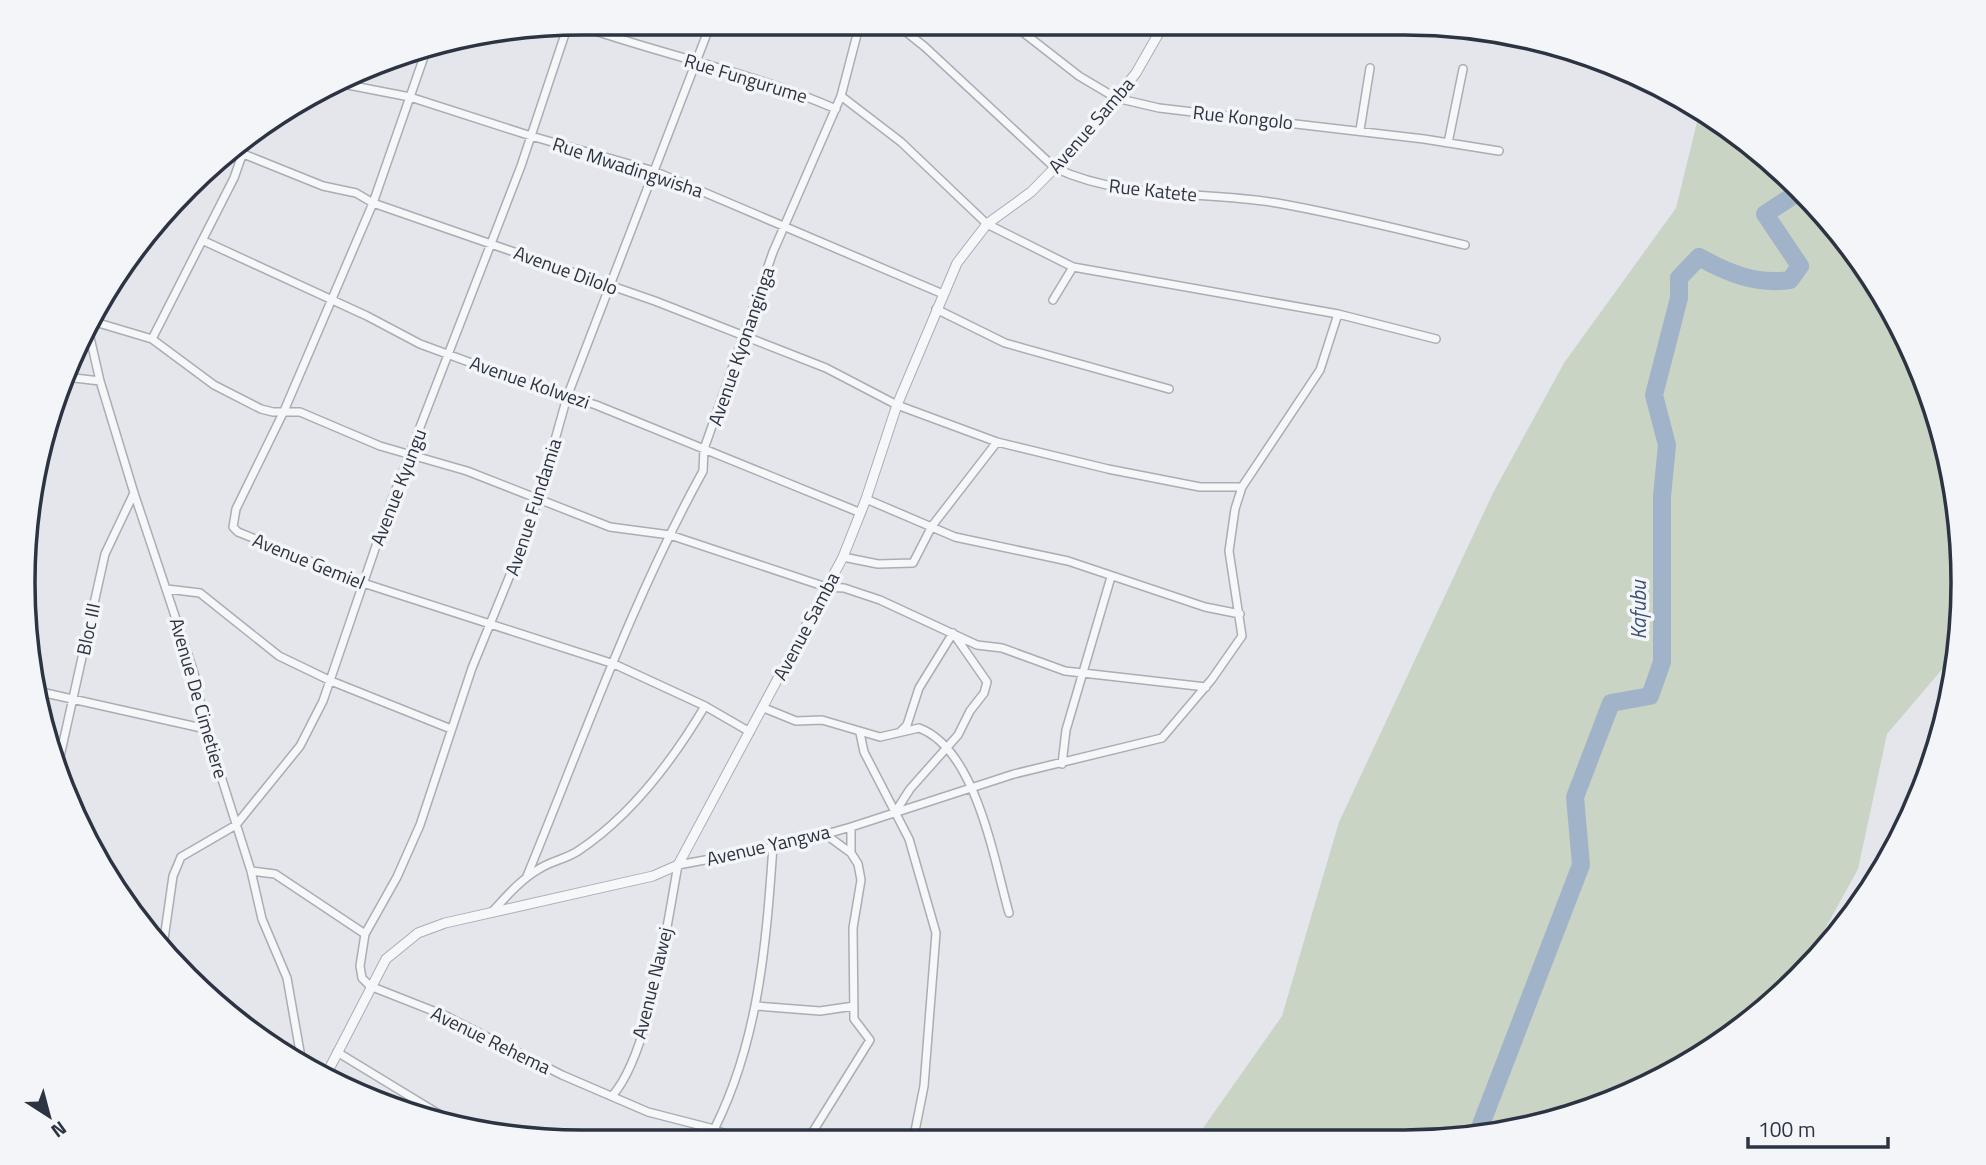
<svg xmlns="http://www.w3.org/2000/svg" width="1986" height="1165" font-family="'Titillium Web',sans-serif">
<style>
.green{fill:#c9d4c5}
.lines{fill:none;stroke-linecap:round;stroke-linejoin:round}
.river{stroke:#a1b3c8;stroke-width:18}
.minor-casing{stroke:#a9adb5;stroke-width:10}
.tertiary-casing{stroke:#a9adb5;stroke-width:11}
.minor{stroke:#f6f7f9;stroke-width:7}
.tertiary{stroke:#f6f7f9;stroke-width:9}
.labels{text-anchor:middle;stroke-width:7;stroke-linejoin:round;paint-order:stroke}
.street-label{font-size:19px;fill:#2c3342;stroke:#f3f5f8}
.water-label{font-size:21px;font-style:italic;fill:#395174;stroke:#f3f5f8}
.rim{fill:none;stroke:#2c3342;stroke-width:3.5}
</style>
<rect width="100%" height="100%" fill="#e4e6eb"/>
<path class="green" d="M 1700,110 L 1715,117 L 1800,187 L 1869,272 L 1921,369 L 1953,474 L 1963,583 L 1956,653 L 1887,734 L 1858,869 L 1803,969 L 1773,1003 L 1683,1067 L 1549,1123 L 1441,1141 L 1194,1141 L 1282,1016 L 1339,822 L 1493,493 L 1564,363 L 1676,208 Z"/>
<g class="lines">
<path class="river" d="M 1477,1135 L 1581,865 L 1575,797 L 1611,703 L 1650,696 L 1662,662 L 1662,496 L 1667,445 L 1654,395 L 1679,298 L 1679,278 L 1699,257 C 1728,273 1756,285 1790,280 L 1800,266 L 1765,214 L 1802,190"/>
<defs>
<path id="minor" d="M 711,23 L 567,397 L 539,497 L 515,563 L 472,668 L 420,825 L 397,877 L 365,934 L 360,966 L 362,978 L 370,986 L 446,1016 L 562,1075 L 648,1112 L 714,1129 L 741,1141
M 895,23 L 925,47 L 1055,168 C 1123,200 1204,191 1277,203 C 1340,214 1402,230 1465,245
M 1011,23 L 1079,76 L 1116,98 L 1159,108 L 1424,139 L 1499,151
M 575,24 C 661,55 752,72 836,109
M 427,48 L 373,203 L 284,411 L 236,509 L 233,527 L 238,532 L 363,583 L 614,664 L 705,706 L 750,732
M 343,84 L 410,97 L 531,136 L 654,171 L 943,294
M 841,96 L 901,142 L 987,224 L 1073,267
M 1360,130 L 1370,68
M 1448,143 L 1463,69
M 231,149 L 323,186 L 356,193 L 373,203 L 655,301 L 826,368 L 897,405 L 997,442 L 1108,469 L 1200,487 L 1242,487
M 204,241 L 367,316 L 420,344 L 531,385 L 596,405 L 861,513
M 1053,300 L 1073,267 L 1338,314
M 936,309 L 1005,343 L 1169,389
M 95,322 L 152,339 L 214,385 L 261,409 L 273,412 L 300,412 L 380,446 L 467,471 L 610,527 L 670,535 L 826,587 L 844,588 L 880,600 L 977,645 L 1002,648 L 1065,671 L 1206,687
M 89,333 L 100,381 L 134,493 L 194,673 L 206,729 L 251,871 L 262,919 L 287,978 L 302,1063
M 152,339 L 234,178 L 249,135
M 66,377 L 100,381
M 866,499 L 955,537 L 1068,561 L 1205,607 L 1240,614
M 843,557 L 878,564 L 913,563 L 932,526 L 997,442
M 167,589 L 200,593 L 279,656 L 331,681 L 451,729
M 41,692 L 206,729
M 764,708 L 796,721 L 822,720 L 880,737 L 919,728 C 976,749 994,860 1009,913
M 860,733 L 864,752 L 909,839 L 936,933 L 924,1086 L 913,1141
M 1062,764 L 1066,730 L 1111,577
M 57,770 L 105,554 L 134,493
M 896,811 L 910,789 L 958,735 L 970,711 L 984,693 L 987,682 L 985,679 L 953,633 L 919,688 L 907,725 L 901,731
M 851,827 L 1014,774 L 1162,738 L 1212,679 L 1242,636 L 1229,551 L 1235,509 L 1242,487 L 1320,370 L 1338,314 L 1436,339
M 825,834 L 851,853
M 251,871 L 275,874 L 365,934
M 527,876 C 583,740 632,600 703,471 L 704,449 L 773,252 L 841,96 L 860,23
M 491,913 C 506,897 520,880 539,869 C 551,861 566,859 578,851 C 631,816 673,760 705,706
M 163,946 L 173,876 L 181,857 L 236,825 L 300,746 L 323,701 L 391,502 L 521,166 L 568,25
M 757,1006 L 820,1011 L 854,1006
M 337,1052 L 452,1122
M 612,1096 C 650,1054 667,923 678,865 L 791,844 L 851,827 L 851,853 L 858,864 L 861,880 L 853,928 L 854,1019 L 870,1040 L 807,1141
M 708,1141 C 758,1050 766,947 773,846"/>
<path id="tertiary" d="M 326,1075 L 386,959 L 418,933 L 445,923 L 653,876 L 678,865 L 843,557 L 866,499 L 897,405 L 957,263 L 987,224 L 1031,192 L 1085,137 L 1136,73 L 1164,24"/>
</defs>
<use href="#minor" class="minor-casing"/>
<use href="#tertiary" class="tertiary-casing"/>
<use href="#minor" class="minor"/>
<use href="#tertiary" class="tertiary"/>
</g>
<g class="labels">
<g class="street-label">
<text transform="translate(746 78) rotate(17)" y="7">Rue Fungurume</text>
<text transform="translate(1243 117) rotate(6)" y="7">Rue Kongolo</text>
<text transform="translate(1091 125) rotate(-49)" y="7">Avenue Samba</text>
<text transform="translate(628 167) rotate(18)" y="7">Rue Mwadingwisha</text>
<text transform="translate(1153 190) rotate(6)" y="7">Rue Katete</text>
<text transform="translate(566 270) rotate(20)" y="7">Avenue Dilolo</text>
<text transform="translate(741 346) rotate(-71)" y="7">Avenue Kyonanginga</text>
<text transform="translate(530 382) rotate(19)" y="7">Avenue Kolwezi</text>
<text transform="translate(398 487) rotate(-69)" y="7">Avenue Kyungu</text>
<text transform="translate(533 507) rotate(-72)" y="7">Avenue Fundamia</text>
<text transform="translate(309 561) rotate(22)" y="7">Avenue Gemiel</text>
<text transform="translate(806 626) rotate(-62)" y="7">Avenue Samba</text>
<text transform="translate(88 629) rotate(-78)" y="7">Bloc III</text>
<text transform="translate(199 698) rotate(74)" y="7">Avenue De Cimetiere</text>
<text transform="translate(768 845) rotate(-13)" y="7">Avenue Yangwa</text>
<text transform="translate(652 983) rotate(-76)" y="7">Avenue Nawej</text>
<text transform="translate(491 1040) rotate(26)" y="7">Avenue Rehema</text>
</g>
<g class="water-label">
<text transform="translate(1639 610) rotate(-90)" y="7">Kafubu</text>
</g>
</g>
<path d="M0 0H1986V1165H0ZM582 35H1404A547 547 0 0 1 1951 582V583A547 547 0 0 1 1404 1130H582A547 547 0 0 1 35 583V582A547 547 0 0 1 582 35Z" fill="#f3f5f8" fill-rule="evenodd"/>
<path class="rim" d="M582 35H1404A547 547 0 0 1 1951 582V583A547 547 0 0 1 1404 1130H582A547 547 0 0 1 35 583V582A547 547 0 0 1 582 35Z"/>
<g transform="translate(49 1116) rotate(144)" stroke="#f3f5f8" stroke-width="5" paint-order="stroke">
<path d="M0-5L12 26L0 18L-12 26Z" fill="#2c3342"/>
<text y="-10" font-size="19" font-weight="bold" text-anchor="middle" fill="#2c3342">N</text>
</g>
<path d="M1748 1137v10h140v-10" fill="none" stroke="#2c3342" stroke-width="3.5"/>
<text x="1758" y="1137" font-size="21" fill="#2c3342" stroke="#f3f5f8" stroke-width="5" paint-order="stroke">100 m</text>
</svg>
